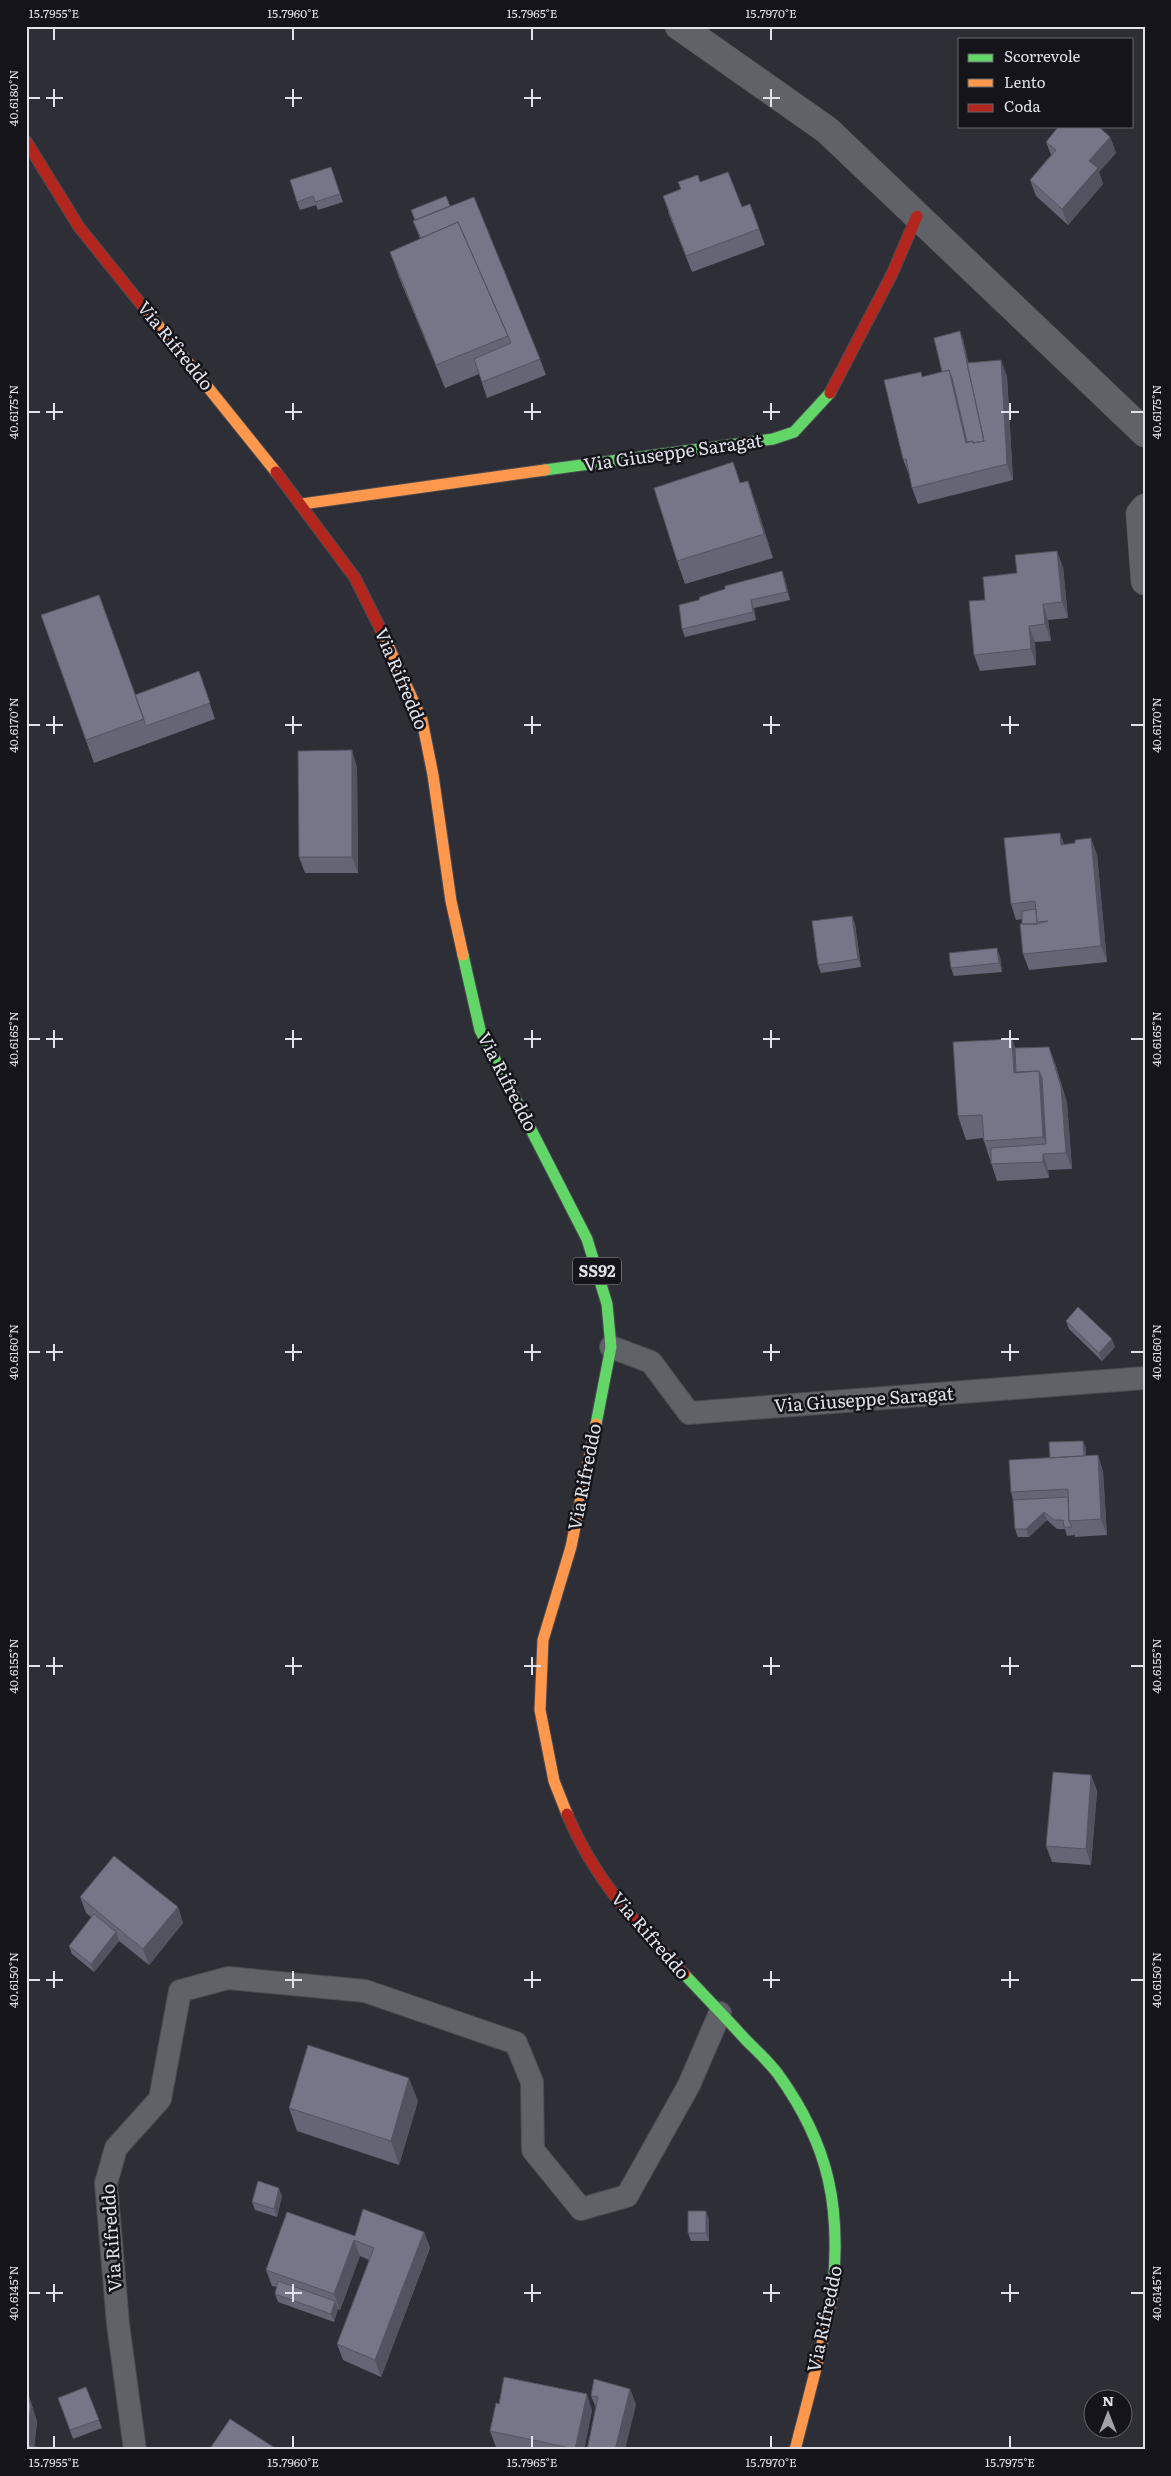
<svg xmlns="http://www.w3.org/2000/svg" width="1171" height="2476" font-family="Literata,serif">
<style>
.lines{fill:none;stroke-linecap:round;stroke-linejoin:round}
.lane-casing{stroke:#4b4b53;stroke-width:24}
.street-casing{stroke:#4b4b53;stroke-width:29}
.fast-casing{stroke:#4b4b53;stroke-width:13}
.slow-casing{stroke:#4b4b53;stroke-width:13}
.jam-casing{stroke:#4b4b53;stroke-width:13}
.lane{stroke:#616267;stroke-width:22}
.street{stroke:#616267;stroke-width:28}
.fast{stroke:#63d668;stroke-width:11}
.slow{stroke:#ff974d;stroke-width:11}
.jam{stroke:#b3261e;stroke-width:11}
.wall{fill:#656576}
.shaded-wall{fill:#535360}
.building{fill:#767689;stroke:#535360}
.ticks{fill:none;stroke:#e0e1ea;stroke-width:2}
.labels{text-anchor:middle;stroke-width:5;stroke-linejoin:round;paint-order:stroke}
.shield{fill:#14141a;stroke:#a3a4ac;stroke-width:1}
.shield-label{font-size:16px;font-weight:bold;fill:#e0e1ea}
.street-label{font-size:18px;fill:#e0e1ea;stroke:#14141a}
.neatline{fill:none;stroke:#e0e1ea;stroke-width:2}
.ticks-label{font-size:12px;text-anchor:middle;fill:#e0e1ea}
</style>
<rect width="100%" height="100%" fill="#2e2e36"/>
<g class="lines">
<defs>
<path id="lane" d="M 611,1347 L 651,1362 L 689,1413 L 1145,1378
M 135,2450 L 118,2324 L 106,2183 L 116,2148 L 160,2099 L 180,1991 L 228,1978 L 365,1991 L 516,2043 L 532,2082 L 533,2150 L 581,2209 L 627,2196 L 689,2085 L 720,2013"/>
<path id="street" d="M 679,26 L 827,130 L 1145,433
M 1145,508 L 1140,514 L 1145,581"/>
<path id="fast" d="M 545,470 L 773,439 L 794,432 L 830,393
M 463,955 L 480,1030 L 587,1239 L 607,1304 L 611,1347 L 596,1424
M 684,1974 C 705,1996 726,2018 746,2040 C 757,2051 769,2062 778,2074 C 830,2146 842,2209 832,2297"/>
<path id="slow" d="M 145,309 L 276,472
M 302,504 L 545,470
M 381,630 L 422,720 L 433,775 L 451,901 L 463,955
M 567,1814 L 554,1781 L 540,1710 L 543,1640 L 571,1547 L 596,1424
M 795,2450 L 821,2349 L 832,2297"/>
<path id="jam" d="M 26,141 L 79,227 L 145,309
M 830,393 L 892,274 L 917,216
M 276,472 L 355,578 L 381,630
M 567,1814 C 595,1881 635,1922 684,1974"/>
</defs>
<use href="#lane" class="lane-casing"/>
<use href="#street" class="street-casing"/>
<use href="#fast" class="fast-casing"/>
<use href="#slow" class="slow-casing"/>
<use href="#jam" class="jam-casing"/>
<use href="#lane" class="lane"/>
<use href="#street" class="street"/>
<use href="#fast" class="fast"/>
<use href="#slow" class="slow"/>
<use href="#jam" class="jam"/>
</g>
<path class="wall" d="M 1110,137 L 1116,153 L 1099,172 L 1103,184 L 1068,225 L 1036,196 L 1030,180 L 1051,155 L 1046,142 Z
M 331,167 L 343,202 L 318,210 L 316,205 L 300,210 L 297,202 Z
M 700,182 L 742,207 L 750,204 L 765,245 L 692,272 L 668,212 Z
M 450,206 L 540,359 L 546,375 L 487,398 L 479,374 L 445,388 L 398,275 L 390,252 L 420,239 L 413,221 Z
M 963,339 L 968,363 L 1007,376 L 1013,480 L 918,504 L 912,488 L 909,475 L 903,459 L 921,372 L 922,377 L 942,372 Z
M 733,462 L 740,483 L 756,504 L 773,558 L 685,584 L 677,561 Z
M 1063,567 L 1068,618 L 1048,620 L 1051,641 L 1035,642 L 1036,665 L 980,671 L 974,655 L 985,600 Z
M 782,571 L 785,580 L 790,600 L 754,608 L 756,620 L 685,637 L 682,629 L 699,600 Z
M 41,615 L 135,695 L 199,671 L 215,719 L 94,763 Z
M 357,767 L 358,873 L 305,873 L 299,857 Z
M 1064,844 L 1097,854 L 1107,962 L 1029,970 L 1023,954 L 1022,919 L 1016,920 L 1011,904 Z
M 852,916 L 855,924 L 861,967 L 821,973 L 818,965 Z
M 1000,957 L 1002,972 L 954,976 L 951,968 Z
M 1016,1048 L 1055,1063 L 1067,1103 L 1072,1169 L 1048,1170 L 1049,1178 L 997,1181 L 983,1138 L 966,1140 L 958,1116 Z
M 1066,1321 L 1115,1347 L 1102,1361 L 1069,1329 Z
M 1083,1441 L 1086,1449 L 1086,1456 L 1098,1455 L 1103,1472 L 1107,1535 L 1075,1537 L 1075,1535 L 1067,1536 L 1065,1529 L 1057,1529 L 1047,1520 L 1029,1537 L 1018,1537 L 1015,1529 L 1013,1500 L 1011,1492 L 1050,1458 Z
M 1091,1775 L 1097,1791 L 1091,1865 L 1052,1862 L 1046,1846 Z
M 80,1897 L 178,1907 L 183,1923 L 149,1965 L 119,1941 L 94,1972 L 72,1954 L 69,1946 L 91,1917 L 86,1913 Z
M 418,2101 L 399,2165 L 297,2131 L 289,2108 Z
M 282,2196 L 277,2217 L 255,2210 L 252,2202 Z
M 709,2219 L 709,2241 L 691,2241 L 688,2233 Z
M 424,2232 L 430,2248 L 381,2377 L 343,2360 L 337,2344 L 369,2260 L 360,2256 L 340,2310 L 338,2309 L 334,2322 L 278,2302 L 275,2294 L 277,2287 L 272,2286 L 266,2270 L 355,2236 Z
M 26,2386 L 37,2422 L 34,2446 L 26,2450 Z
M 86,2387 L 102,2428 L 73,2439 L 58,2398 Z
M 630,2389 L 636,2405 L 596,2408 L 591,2396 Z
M 499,2404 L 592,2410 L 584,2450 L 507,2450 L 496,2447 L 490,2431 Z"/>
<path class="shaded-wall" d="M 1110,137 L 1116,153 L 1099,172 L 1103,184 L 1068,225 L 1062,209 L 1089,161 Z
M 960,331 L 963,339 L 990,457 Z
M 1001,360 L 1007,376 L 1013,480 L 1007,464 Z
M 949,370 L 955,387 L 970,450 L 966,443 Z
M 748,481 L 756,504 L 773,558 L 764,534 Z
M 1057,551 L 1063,567 L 1068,618 L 1062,602 Z
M 782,571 L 785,580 L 790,600 L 787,592 Z
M 751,600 L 754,608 L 756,620 L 753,612 Z
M 1043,604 L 1048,620 L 1051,641 L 1045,624 Z
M 1029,626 L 1035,642 L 1036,665 L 1031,649 Z
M 352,750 L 357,767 L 358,873 L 352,857 Z
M 1060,833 L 1066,849 L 1061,845 Z
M 1091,838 L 1097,854 L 1107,962 L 1101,946 Z
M 852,916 L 855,924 L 861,967 L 858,959 Z
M 997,948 L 1000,957 L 1002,972 L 999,963 Z
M 1012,1039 L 1021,1062 L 1022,1079 L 1014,1073 Z
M 1049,1047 L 1055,1063 L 1067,1103 L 1072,1169 L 1066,1153 Z
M 1039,1071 L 1048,1094 L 1050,1154 L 1043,1137 Z
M 1043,1154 L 1048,1170 L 1049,1178 L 1043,1162 Z
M 1112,1339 L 1115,1347 L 1102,1361 L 1099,1353 Z
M 1083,1441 L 1086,1449 L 1087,1473 L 1084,1464 Z
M 1098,1455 L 1103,1472 L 1107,1535 L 1101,1519 Z
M 1044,1512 L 1047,1520 L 1029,1537 L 1026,1529 Z
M 1091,1775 L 1097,1791 L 1091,1865 L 1086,1849 Z
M 178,1907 L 183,1923 L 149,1965 L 143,1949 Z
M 116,1932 L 119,1941 L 94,1972 L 91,1964 Z
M 409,2078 L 418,2101 L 399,2165 L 391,2141 Z
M 279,2188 L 282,2196 L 277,2217 L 274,2209 Z
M 706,2211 L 709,2219 L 709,2241 L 706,2233 Z
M 424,2232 L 430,2248 L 381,2377 L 375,2360 Z
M 354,2240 L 360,2256 L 340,2310 L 334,2294 Z
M 335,2301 L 338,2309 L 334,2322 L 331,2314 Z
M 26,2386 L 37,2422 L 34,2450 L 32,2450 L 27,2438 Z
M 630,2389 L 636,2405 L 625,2450 L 615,2450 Z
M 587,2394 L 592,2410 L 584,2450 L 575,2450 Z"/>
<path class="building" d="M 1059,126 L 1098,126 L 1110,137 L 1089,161 L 1098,168 L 1062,209 L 1030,180 L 1056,150 L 1046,142 Z
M 331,167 L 340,194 L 315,202 L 313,196 L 297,202 L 290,180 Z
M 728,172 L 742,207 L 750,204 L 759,229 L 686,256 L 663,196 L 681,189 L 678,182 L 698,175 L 700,182 Z
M 446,196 L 450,206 L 415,220 L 411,210 Z
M 474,197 L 540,359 L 482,382 L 474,359 L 511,343 L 508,336 L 458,222 L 421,238 L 413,221 Z
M 458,222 L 508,336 L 436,365 L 390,252 Z
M 960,331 L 984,441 L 973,443 L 973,441 L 967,442 L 952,378 L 949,370 L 942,372 L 934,338 Z
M 1001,360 L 1007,464 L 912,488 L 906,459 L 903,459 L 884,380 L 921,372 L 922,377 L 949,370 L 966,443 L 973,441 L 973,443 L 984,441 L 967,363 Z
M 733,462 L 740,483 L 748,481 L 764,534 L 677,561 L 654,488 Z
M 1057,551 L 1062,602 L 1043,604 L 1045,624 L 1029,626 L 1031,649 L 974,655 L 969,601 L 985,600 L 983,577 L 1017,573 L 1015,555 Z
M 782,571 L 787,592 L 751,600 L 753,612 L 682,629 L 679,605 L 699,600 L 700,597 L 725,589 L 725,586 Z
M 99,595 L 144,719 L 86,740 L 41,615 Z
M 199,671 L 210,703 L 146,726 L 135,695 Z
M 352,750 L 352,857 L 299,857 L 298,751 Z
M 1060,833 L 1061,845 L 1075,843 L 1075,840 L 1091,838 L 1101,946 L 1023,954 L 1020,924 L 1037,924 L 1048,921 L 1037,922 L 1035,901 L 1011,904 L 1004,838 Z
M 1036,909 L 1037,924 L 1022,924 L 1022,911 Z
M 852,916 L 858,959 L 818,965 L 812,921 Z
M 997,948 L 999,963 L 951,968 L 949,953 Z
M 1012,1039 L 1014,1073 L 1039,1071 L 1043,1137 L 984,1141 L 982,1115 L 958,1116 L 953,1042 Z
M 1049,1047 L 1061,1087 L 1066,1153 L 1043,1154 L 1043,1162 L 991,1164 L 991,1148 L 1046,1144 L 1042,1078 L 1039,1071 L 1016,1072 L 1015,1048 Z
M 1078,1307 L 1112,1339 L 1099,1353 L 1066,1321 Z
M 1083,1441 L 1084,1456 L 1050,1458 L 1049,1442 Z
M 1098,1455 L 1101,1519 L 1069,1521 L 1068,1489 L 1011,1492 L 1009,1460 Z
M 1068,1497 L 1069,1521 L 1072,1527 L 1064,1527 L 1063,1520 L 1054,1520 L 1044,1512 L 1026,1529 L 1015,1529 L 1013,1500 Z
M 1053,1772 L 1091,1775 L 1086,1849 L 1046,1846 Z
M 114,1856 L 178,1907 L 143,1949 L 80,1897 Z
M 94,1914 L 116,1932 L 91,1964 L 69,1946 Z
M 308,2045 L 409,2078 L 391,2141 L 289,2108 Z
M 258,2181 L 279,2188 L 274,2209 L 252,2202 Z
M 363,2209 L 424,2232 L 375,2360 L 337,2344 L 374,2248 L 354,2240 L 334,2294 L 266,2270 L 287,2212 L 355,2236 Z
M 688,2211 L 706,2211 L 706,2233 L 688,2233 Z
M 278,2281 L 335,2301 L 331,2314 L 275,2294 Z
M 504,2377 L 587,2394 L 575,2449 L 490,2431 L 496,2403 L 499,2404 Z
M 594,2379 L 630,2389 L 615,2450 L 587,2450 L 598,2397 L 591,2396 Z
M 86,2387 L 99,2420 L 70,2430 L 58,2398 Z
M 26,2388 L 31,2406 L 27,2438 L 26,2437 Z
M 230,2419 L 275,2448 L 274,2450 L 209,2450 Z
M 26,2445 L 53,2450 L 26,2450 Z"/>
<path class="ticks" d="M 54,28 L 54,40M 293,28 L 293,40M 532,28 L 532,40M 771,28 L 771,40M 54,89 L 54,107M 293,89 L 293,107M 532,89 L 532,107M 771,89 L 771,107M 28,98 L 40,98M 46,98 L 63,98M 285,98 L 302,98M 524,98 L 541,98M 763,98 L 780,98M 54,403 L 54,420M 293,403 L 293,420M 532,403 L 532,420M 771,403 L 771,420M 1010,403 L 1010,420M 28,412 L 40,412M 46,412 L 63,412M 285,412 L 302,412M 524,412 L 541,412M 763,412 L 780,412M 1001,412 L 1019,412M 1131,412 L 1144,412M 54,716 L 54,734M 293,716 L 293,734M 532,716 L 532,734M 771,716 L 771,734M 1010,716 L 1010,734M 28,725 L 40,725M 46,725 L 63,725M 285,725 L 302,725M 524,725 L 541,725M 763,725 L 780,725M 1001,725 L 1019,725M 1131,725 L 1144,725M 54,1030 L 54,1048M 293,1030 L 293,1048M 532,1030 L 532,1048M 771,1030 L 771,1048M 1010,1030 L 1010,1048M 28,1039 L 40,1039M 46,1039 L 63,1039M 285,1039 L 302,1039M 524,1039 L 541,1039M 763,1039 L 780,1039M 1001,1039 L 1019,1039M 1131,1039 L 1144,1039M 54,1344 L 54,1361M 293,1344 L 293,1361M 532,1344 L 532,1361M 771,1344 L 771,1361M 1010,1344 L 1010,1361M 28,1352 L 40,1352M 46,1352 L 63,1352M 285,1352 L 302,1352M 524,1352 L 541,1352M 763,1352 L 780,1352M 1001,1352 L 1019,1352M 1131,1352 L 1144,1352M 54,1657 L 54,1675M 293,1657 L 293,1675M 532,1657 L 532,1675M 771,1657 L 771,1675M 1010,1657 L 1010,1675M 28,1666 L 40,1666M 46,1666 L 63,1666M 285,1666 L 302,1666M 524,1666 L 541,1666M 763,1666 L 780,1666M 1001,1666 L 1019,1666M 1131,1666 L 1144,1666M 54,1971 L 54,1988M 293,1971 L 293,1988M 532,1971 L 532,1988M 771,1971 L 771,1988M 1010,1971 L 1010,1988M 28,1980 L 40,1980M 46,1980 L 63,1980M 285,1980 L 302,1980M 524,1980 L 541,1980M 763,1980 L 780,1980M 1001,1980 L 1019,1980M 1131,1980 L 1144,1980M 54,2284 L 54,2302M 293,2284 L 293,2302M 532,2284 L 532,2302M 771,2284 L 771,2302M 1010,2284 L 1010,2302M 28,2293 L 40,2293M 46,2293 L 63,2293M 285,2293 L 302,2293M 524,2293 L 541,2293M 763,2293 L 780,2293M 1001,2293 L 1019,2293M 1131,2293 L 1144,2293M 54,2436 L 54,2448M 293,2436 L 293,2448M 532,2436 L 532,2448M 771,2436 L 771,2448M 1010,2436 L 1010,2448"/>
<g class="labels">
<rect class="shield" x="573" y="1257.5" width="48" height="27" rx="4"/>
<g class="shield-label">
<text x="597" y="1277">SS92</text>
</g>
<g class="street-label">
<text transform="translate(175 346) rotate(51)" y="6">Via Rifreddo</text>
<text transform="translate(673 453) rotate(-8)" y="6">Via Giuseppe Saragat</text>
<text transform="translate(401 679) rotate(67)" y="6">Via Rifreddo</text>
<text transform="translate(507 1082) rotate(63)" y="6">Via Rifreddo</text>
<text transform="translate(864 1400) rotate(-4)" y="6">Via Giuseppe Saragat</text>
<text transform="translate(585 1477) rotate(-79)" y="6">Via Rifreddo</text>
<text transform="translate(650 1936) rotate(49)" y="6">Via Rifreddo</text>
<text transform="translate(112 2238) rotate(-94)" y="6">Via Rifreddo</text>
<text transform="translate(825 2319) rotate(-78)" y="6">Via Rifreddo</text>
</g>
</g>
<rect width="1171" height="2476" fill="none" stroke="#14141a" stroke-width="55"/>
<rect x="958" y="38" width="175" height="90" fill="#14141a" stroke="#66666d"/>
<rect x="968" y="54" width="25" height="8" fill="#63d668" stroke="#66666d"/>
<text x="1004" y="62" font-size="15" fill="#e0e1ea">Scorrevole</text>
<rect x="968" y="79" width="25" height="8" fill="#ff974d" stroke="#66666d"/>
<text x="1004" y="88" font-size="15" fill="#e0e1ea">Lento</text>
<rect x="968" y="104" width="25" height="8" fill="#b3261e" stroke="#66666d"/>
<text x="1004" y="112" font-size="15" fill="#e0e1ea">Coda</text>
<g transform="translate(1108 2414)"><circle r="24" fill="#14141a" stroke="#66666d"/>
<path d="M0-4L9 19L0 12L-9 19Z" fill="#a2a2ab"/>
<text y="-8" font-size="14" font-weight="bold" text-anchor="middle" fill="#e0e1ea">N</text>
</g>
<rect x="28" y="28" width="1116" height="2420" class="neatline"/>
<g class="ticks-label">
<text x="54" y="18">15.7955°E</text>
<text x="293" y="18">15.7960°E</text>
<text x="532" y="18">15.7965°E</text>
<text x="771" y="18">15.7970°E</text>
<text transform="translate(14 98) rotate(-90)" y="4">40.6180°N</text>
<text transform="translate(14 412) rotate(-90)" y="4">40.6175°N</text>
<text transform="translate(1157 412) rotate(-90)" y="4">40.6175°N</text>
<text transform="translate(14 725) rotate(-90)" y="4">40.6170°N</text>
<text transform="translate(1157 725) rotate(-90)" y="4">40.6170°N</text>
<text transform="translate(14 1039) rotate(-90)" y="4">40.6165°N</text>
<text transform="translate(1157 1039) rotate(-90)" y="4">40.6165°N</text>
<text transform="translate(14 1352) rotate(-90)" y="4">40.6160°N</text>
<text transform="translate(1157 1352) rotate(-90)" y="4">40.6160°N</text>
<text transform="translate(14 1666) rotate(-90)" y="4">40.6155°N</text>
<text transform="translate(1157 1666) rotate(-90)" y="4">40.6155°N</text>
<text transform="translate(14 1980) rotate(-90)" y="4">40.6150°N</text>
<text transform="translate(1157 1980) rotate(-90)" y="4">40.6150°N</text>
<text transform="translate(14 2293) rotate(-90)" y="4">40.6145°N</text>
<text transform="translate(1157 2293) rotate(-90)" y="4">40.6145°N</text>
<text x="54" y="2467">15.7955°E</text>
<text x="293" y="2467">15.7960°E</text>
<text x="532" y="2467">15.7965°E</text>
<text x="771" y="2467">15.7970°E</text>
<text x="1010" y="2467">15.7975°E</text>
</g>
</svg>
